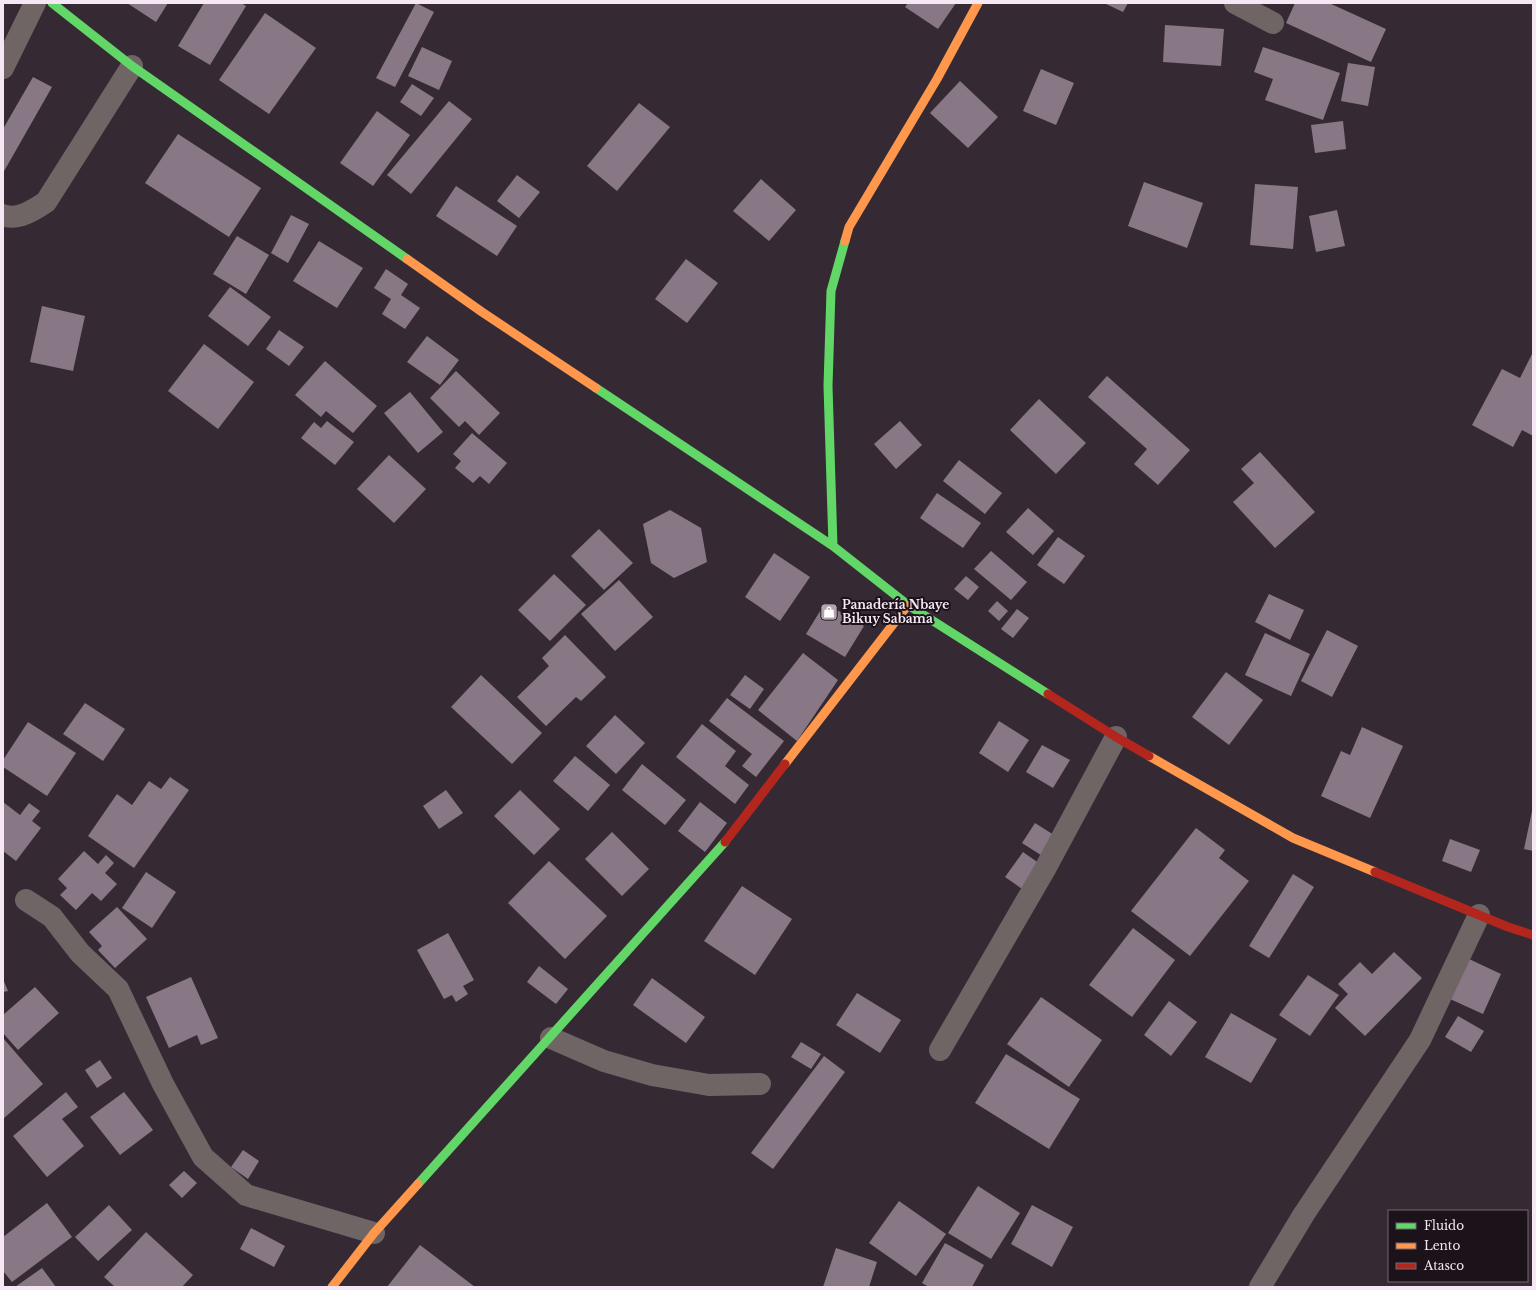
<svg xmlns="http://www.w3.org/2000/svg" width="1536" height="1290" font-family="'Libre Baskerville',serif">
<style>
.building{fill:#887886}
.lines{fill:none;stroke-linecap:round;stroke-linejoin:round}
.street{stroke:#706565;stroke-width:22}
.fast{stroke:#63d668;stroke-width:9}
.slow{stroke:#ff974d;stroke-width:9}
.jam{stroke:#b3261e;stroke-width:9}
.labels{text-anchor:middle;stroke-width:4;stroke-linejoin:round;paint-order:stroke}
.poi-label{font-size:12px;font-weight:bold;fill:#f5e7f4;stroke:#1b121a;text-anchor:start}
</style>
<rect width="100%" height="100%" fill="#352a34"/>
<path class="building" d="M 127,3 L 168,3 L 156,22 Z
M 204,3 L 241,3 L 246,6 L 210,65 L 178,46 Z
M 416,3 L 434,12 L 395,87 L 376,78 Z
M 908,3 L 956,3 L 938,29 L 905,7 Z
M 1104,3 L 1128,3 L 1123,12 Z
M 1295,3 L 1329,3 L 1386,29 L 1371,62 L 1286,23 Z
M 265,13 L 316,48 L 269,114 L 219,80 Z
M 1165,25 L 1224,29 L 1221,66 L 1163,62 Z
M 422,47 L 452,61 L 439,90 L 408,76 Z
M 1263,47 L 1340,73 L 1323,120 L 1265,100 L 1273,79 L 1254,72 Z
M 1348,63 L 1375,67 L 1368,106 L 1341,101 Z
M 1041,69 L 1074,83 L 1056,125 L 1023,111 Z
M 33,77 L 52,87 L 3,173 L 3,129 Z
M 960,81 L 998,117 L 968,148 L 930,113 Z
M 412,84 L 434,98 L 421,116 L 400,102 Z
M 449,101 L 472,119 L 411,194 L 387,175 Z
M 639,103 L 670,127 L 617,191 L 587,166 Z
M 377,111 L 410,135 L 373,186 L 340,163 Z
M 1343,121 L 1346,149 L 1315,153 L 1311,125 Z
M 178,134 L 261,188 L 229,237 L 145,183 Z
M 517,175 L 540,192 L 519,218 L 497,201 Z
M 761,179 L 796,210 L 769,241 L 733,211 Z
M 1144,182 L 1203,203 L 1187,248 L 1128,226 Z
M 1255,184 L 1298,187 L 1293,249 L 1250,245 Z
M 456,186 L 517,226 L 497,256 L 436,216 Z
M 1337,210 L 1345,246 L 1316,252 L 1309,216 Z
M 291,215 L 309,224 L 288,263 L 271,253 Z
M 237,236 L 269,255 L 246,294 L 213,274 Z
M 319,241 L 363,268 L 337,308 L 293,281 Z
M 686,259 L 718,283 L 687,323 L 655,299 Z
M 386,269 L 408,284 L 401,295 L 420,308 L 405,329 L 382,314 L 391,299 L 374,288 Z
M 230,287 L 271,317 L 248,346 L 208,316 Z
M 42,306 L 85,316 L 73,371 L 30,362 Z
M 279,330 L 304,347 L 289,366 L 266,349 Z
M 427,336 L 459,360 L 440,385 L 407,362 Z
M 204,344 L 254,382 L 218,429 L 168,391 Z
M 1533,352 L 1533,436 L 1522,430 L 1513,447 L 1472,425 L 1502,369 L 1520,378 Z
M 325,361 L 377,406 L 353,433 L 326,411 L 321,417 L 295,395 Z
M 456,371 L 500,413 L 479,435 L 465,421 L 459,427 L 430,398 Z
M 1107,376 L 1190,450 L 1158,485 L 1134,464 L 1147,449 L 1088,397 Z
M 410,392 L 443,432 L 418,453 L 384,413 Z
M 1039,399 L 1086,443 L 1056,474 L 1010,430 Z
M 327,421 L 354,442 L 335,465 L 301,438 L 314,422 L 321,428 Z
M 900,421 L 922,445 L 896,469 L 874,444 Z
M 472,433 L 507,463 L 489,484 L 480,476 L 473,483 L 455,468 L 461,461 L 453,454 Z
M 1260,452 L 1315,512 L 1275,548 L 1233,502 L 1254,483 L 1241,469 Z
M 389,455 L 426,489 L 394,523 L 357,489 Z
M 959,460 L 1002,493 L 985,514 L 943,481 Z
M 937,493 L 981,523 L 963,548 L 920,518 Z
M 1028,508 L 1054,531 L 1033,555 L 1006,532 Z
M 670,510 L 701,528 L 707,562 L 674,578 L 651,563 L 643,524 Z
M 599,529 L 633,563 L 604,590 L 571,556 Z
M 1058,537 L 1085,556 L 1064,584 L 1037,565 Z
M 991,551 L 1027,582 L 1011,600 L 974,569 Z
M 774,553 L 810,577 L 780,621 L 745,597 Z
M 554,574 L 586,605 L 550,641 L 518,610 Z
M 966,576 L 979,587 L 968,600 L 954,589 Z
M 619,580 L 653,617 L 615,651 L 581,614 Z
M 1269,594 L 1304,610 L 1290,640 L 1255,622 Z
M 997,601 L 1008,611 L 999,621 L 988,611 Z
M 825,603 L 864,626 L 845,657 L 806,634 Z
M 1017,609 L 1029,618 L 1013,638 L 1001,629 Z
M 1327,630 L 1358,646 L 1332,697 L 1301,681 Z
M 1265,633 L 1310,654 L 1291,696 L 1245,675 Z
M 565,635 L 606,677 L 581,701 L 576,697 L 546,726 L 517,697 L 549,666 L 542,658 Z
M 803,653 L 838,680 L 797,741 L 758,710 Z
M 1226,672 L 1263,700 L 1229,745 L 1192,717 Z
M 481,675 L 542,733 L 512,764 L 451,707 Z
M 745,675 L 764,689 L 750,709 L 730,695 Z
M 727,698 L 784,741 L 756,777 L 742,766 L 752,754 L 709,721 Z
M 85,703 L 125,729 L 103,761 L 63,734 Z
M 615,715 L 645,743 L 616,774 L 586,746 Z
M 999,721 L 1029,740 L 1008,772 L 979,753 Z
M 28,722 L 76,753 L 47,796 L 3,767 L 3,760 Z
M 702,724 L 736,751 L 725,766 L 749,785 L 735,804 L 676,757 Z
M 1362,727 L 1403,746 L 1370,818 L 1321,796 L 1341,751 L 1350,755 Z
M 1042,745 L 1070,760 L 1053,788 L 1026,772 Z
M 575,756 L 610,785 L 588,811 L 553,781 Z
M 642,764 L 686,800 L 665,825 L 622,790 Z
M 170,777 L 189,790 L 134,868 L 88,836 L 117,794 L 132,805 L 149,781 L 161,789 Z
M 446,790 L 463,813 L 439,829 L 423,806 Z
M 520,790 L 560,829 L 534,855 L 494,816 Z
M 3,802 L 20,815 L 29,803 L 40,811 L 32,821 L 41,828 L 16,861 L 3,851 Z
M 700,802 L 727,823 L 705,852 L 678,831 Z
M 1532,811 L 1533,811 L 1533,851 L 1524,849 Z
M 1035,823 L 1057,837 L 1044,857 L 1022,843 Z
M 1196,828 L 1225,850 L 1219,858 L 1249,881 L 1190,956 L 1131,911 Z
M 612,832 L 649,869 L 622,896 L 585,859 Z
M 1450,839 L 1480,850 L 1471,872 L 1442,861 Z
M 84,851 L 98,864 L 106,855 L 114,863 L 105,873 L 117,884 L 101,901 L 92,893 L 76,910 L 60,895 L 67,888 L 58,879 Z
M 1023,852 L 1043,866 L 1025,891 L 1005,877 Z
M 549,861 L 607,916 L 565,959 L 508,903 Z
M 146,872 L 176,892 L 152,928 L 122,908 Z
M 1293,874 L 1314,887 L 1269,958 L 1249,946 Z
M 742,886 L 792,919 L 755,975 L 704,941 Z
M 117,907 L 147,939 L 115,968 L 98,950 L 102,946 L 89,932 Z
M 1133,928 L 1175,960 L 1132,1017 L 1089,985 Z
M 448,933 L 474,980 L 463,986 L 468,994 L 456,1002 L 452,995 L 444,999 L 417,950 Z
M 1394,952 L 1422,978 L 1365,1036 L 1335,1008 L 1348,994 L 1338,984 L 1360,962 L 1372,974 Z
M 1469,959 L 1501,974 L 1483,1014 L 1450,999 Z
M 539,966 L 568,989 L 556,1004 L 527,982 Z
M 1308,975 L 1339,995 L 1310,1036 L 1279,1015 Z
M 191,977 L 218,1038 L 201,1045 L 197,1035 L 169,1048 L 146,997 Z
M 652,978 L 705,1017 L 686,1043 L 633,1005 Z
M 3,979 L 8,991 L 3,992 Z
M 35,987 L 59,1013 L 18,1050 L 3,1033 L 3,1015 Z
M 857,993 L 901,1020 L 880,1053 L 836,1025 Z
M 1041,997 L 1102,1040 L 1069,1087 L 1007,1044 Z
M 1169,1001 L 1197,1022 L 1171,1056 L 1144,1035 Z
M 1231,1013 L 1277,1039 L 1251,1083 L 1205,1057 Z
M 1458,1016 L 1484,1031 L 1471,1052 L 1445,1037 Z
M 3,1038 L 43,1084 L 3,1119 Z
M 801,1042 L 821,1054 L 811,1069 L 791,1057 Z
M 1006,1054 L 1080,1099 L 1049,1149 L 975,1103 Z
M 824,1056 L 845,1072 L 773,1169 L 751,1153 Z
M 100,1060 L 112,1078 L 97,1088 L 85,1070 Z
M 66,1092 L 78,1107 L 62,1119 L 84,1146 L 47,1177 L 13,1136 Z
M 124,1092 L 153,1130 L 120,1155 L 90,1117 Z
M 243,1150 L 259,1161 L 248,1179 L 231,1167 Z
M 184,1171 L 197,1183 L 182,1198 L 169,1185 Z
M 978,1186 L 1020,1213 L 991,1259 L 948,1233 Z
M 899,1201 L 946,1234 L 916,1276 L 869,1243 Z
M 47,1203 L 72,1237 L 12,1282 L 3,1271 L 3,1237 Z
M 109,1205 L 132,1230 L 98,1261 L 75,1237 Z
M 1032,1205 L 1073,1227 L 1052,1267 L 1011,1244 Z
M 251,1228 L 285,1246 L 274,1267 L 240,1249 Z
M 146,1232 L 193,1275 L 182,1287 L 115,1287 L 104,1277 Z
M 945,1243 L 984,1265 L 972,1287 L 929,1287 L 922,1283 Z
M 420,1245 L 475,1287 L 387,1287 Z
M 836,1248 L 877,1262 L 869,1287 L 823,1287 Z
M 42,1268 L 56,1287 L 15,1287 Z"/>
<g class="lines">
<path class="street" d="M 1235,3 L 1273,23
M 3,68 L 35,3
M 3,215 C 17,221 34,210 46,202 L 132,66
M 26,900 L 52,917 L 80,953 L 118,989 L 163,1084 L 203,1157 L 246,1195 L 374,1233
M 551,1038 L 604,1061 L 652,1075 L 709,1085 L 760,1084
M 940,1050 L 1045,869 L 1116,737
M 1260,1287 L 1304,1214 L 1420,1040 L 1479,915"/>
<path class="fast" d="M 52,3 L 132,66 L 407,259
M 596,388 L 833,546 L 908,605 L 1048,694
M 833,546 L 828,386 L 831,291 L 845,241
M 418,1184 L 725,842"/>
<path class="slow" d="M 845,241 L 849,227 L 937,79 L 978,3
M 407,259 L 482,312 L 596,388
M 1149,756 L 1293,838 L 1375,872
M 785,764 L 908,605
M 332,1287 L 374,1233 L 418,1184"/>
<path class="jam" d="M 1048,694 L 1116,737 L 1149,756
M 725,842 L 785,764
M 1375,872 L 1508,927 L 1533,935"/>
</g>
<defs>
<symbol id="shop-square" viewBox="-11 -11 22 22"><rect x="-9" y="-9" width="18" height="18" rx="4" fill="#b2a5b1" stroke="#1b121a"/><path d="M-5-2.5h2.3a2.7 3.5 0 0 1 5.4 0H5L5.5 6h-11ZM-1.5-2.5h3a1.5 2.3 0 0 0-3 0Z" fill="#fff"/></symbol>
</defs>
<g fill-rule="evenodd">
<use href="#shop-square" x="819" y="602" width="20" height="20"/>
</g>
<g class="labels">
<g class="poi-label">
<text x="842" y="609">Panadería Nbaye<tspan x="842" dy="14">Bikuy Sabama</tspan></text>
</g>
</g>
<rect width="1536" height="1290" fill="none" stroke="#f5e7f4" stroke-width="8"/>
<rect x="1388" y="1210" width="140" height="72" fill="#1b121a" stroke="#726771"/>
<rect x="1396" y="1223" width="20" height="6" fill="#63d668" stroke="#726771"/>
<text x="1424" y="1230" font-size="12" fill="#f5e7f4">Fluido</text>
<rect x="1396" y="1243" width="20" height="6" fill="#ff974d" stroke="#726771"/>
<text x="1424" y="1250" font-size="12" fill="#f5e7f4">Lento</text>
<rect x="1396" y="1263" width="20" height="6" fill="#b3261e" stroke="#726771"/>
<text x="1424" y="1270" font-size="12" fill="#f5e7f4">Atasco</text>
</svg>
